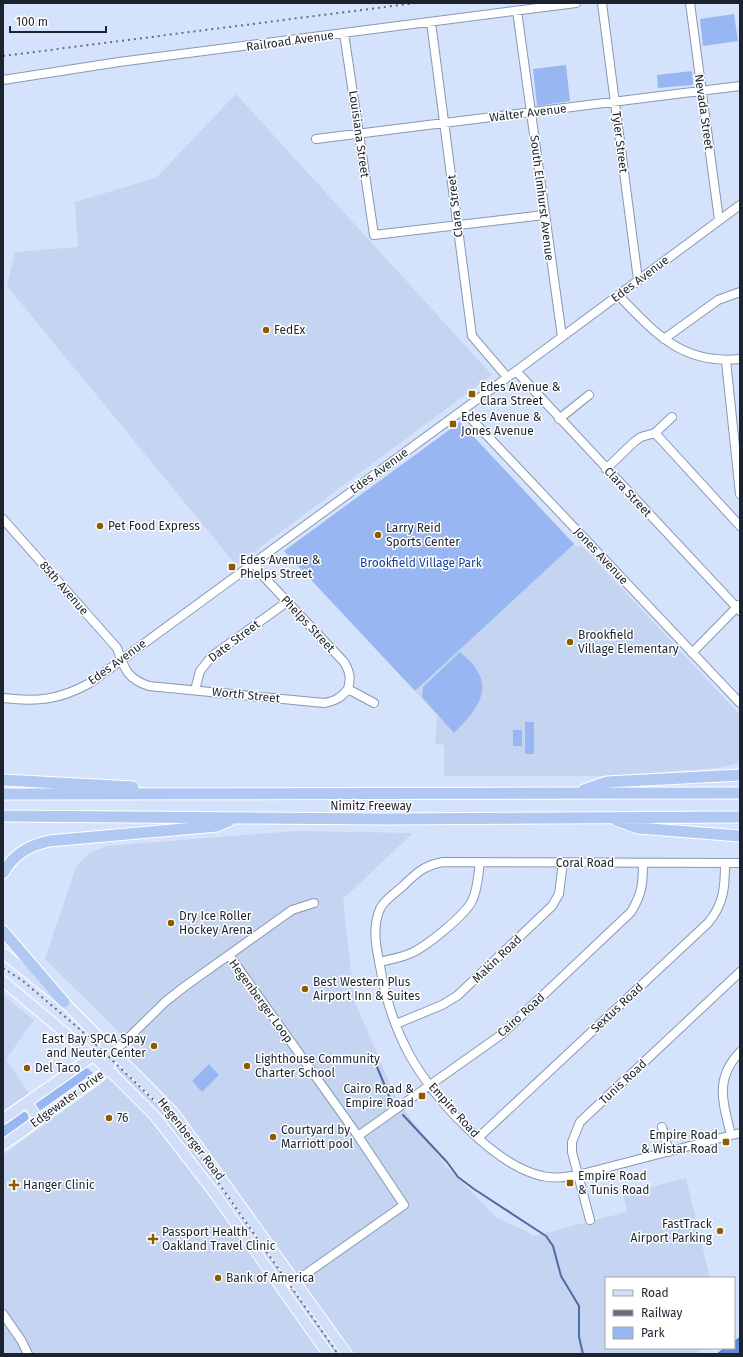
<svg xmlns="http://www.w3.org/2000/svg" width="743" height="1357" font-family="'Fira Sans',sans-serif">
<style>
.built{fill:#c4d4f1}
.green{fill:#98b7f2}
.water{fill:#628ad7;stroke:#4d6ba4}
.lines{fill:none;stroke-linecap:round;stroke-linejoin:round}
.stream{stroke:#4d6ba4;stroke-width:2}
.minor-casing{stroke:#8998b4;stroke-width:10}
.major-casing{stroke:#fff;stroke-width:12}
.highway-casing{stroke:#fff;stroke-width:13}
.minor{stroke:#fff;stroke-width:8}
.major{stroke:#d0def7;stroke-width:10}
.highway{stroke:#b1c8f2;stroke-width:11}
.rail{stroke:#666e7f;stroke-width:2;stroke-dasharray:2 4;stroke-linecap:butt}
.poi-dot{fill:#8b5d01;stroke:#fff;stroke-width:1.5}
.labels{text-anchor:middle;stroke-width:3;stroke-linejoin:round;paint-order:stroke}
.street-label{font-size:12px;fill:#1d232e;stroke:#fff}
.poi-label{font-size:12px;fill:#1d232e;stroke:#fff;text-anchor:start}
.park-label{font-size:12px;fill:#17419b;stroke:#fff}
</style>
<rect width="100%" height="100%" fill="#d5e2fb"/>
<path class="built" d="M 236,94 L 492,375 L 236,565 L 7,286 L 15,252 L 78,247 L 75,202 L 156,178 Z
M 574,544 L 577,547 L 582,546 L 740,715 L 740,763 L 716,768 L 610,776 L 444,776 L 444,745 L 435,744 L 437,715 L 415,691 Z
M 295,831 L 413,833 L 343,899 L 354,1000 L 397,1100 L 445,1165 L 497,1218 L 524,1230 L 533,1236 L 627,1212 L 623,1194 L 686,1178 L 710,1278 L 606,1278 L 606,1348 L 704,1348 L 695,1354 L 3,1354 L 3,1155 L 98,1086 L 137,1050 L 45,959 L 76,867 L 88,854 L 107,846 Z
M 3,995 L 34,1020 L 6,1059 L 29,1093 L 3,1111 Z"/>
<path class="green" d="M 734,14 L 738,41 L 703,46 L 700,19 Z
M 566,65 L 570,101 L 537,106 L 533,69 Z
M 692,71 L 693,85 L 658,88 L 657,75 Z
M 460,422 L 574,544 L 415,691 L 284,551 Z
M 460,652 C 497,682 483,704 454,733 L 422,697 L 423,687 Z
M 525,722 L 534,722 L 534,754 L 525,754 Z
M 513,730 L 522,730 L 522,746 L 513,746 Z
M 209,1064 L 219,1075 L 202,1092 L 192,1081 Z
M 86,1067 L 93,1073 L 41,1110 L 37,1110 L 34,1107 L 36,1102 Z
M 23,1111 L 28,1114 L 28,1122 L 3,1140 L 3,1122 Z"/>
<path class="water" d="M 740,1337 L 740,1354 L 717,1354 L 725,1348 L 734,1348 L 734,1342 Z"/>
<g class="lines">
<path class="stream" d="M 375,1062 L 392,1103
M 403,1115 L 447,1162 L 458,1177 L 474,1189 L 546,1236 L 553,1246 L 561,1276 L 579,1306 L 579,1337 L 583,1354"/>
<defs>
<path id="minor" d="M 602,3 L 638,280
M 690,3 L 719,220
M 517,11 L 562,337
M 431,22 L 472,336 L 507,377
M 344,33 L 374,235 L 544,215
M 3,80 L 119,62 L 576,3
M 316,139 L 740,86
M 618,295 C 655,333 682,365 740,359
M 664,339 L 718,300 L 740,292
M 726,361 L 740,494
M 516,371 L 740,611
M 463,410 L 740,703
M 559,419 L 589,395
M 655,433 L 740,526
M 606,469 L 634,442 L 641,437 L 655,433 L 672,417
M 3,519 L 117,648 C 124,668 127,679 149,686 L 324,703 C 335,701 341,698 348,689 L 374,703
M 254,563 L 264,577 L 344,662 C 350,672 351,678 348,689
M 692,653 L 739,605
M 195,690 L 200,671 L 212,656 L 287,602
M 3,698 C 38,702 59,700 90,683 L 516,371 L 740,205
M 740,863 L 443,862 C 425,865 416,873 403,886 C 396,892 383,901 380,909 C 372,927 376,947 380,966 C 385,997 394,1026 409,1054 C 433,1097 493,1165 542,1176 C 554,1179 566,1177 578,1175 L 740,1133
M 229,955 L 358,1136 L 404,1205 L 283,1290
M 379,962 C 389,960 399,958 409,954 C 425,948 464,916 472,901 C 478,889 478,875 480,862
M 396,1024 L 442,1005 L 457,996 L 552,906 L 559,894 L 563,862
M 113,1053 L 165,1002 L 184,987 L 292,910 L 314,903
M 662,1127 L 669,1152
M 731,1135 C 723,1103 714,1079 740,1052
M 358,1136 L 502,1034 L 631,912 C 642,894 643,884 643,863
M 478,1138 L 708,923 C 724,904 725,887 725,863
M 590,1220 L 572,1152 L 572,1142 L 580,1122 L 740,972
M 3,1314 L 21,1340 L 28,1354"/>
<path id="major" d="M 3,953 L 64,1002 L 174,1113 L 347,1354
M 3,981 L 108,1069 L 155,1116 L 213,1191 L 328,1354
M 27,1102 L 39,1120
M 3,1119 L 93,1056 L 113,1053
M 3,1145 L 100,1076 L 108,1069 L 113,1053"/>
<path id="highway" d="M 3,780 L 133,787
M 584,790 L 607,782 L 740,775
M 3,794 L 740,793
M 3,816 L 387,819 L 740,817
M 616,820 L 638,828 L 740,836
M 3,873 C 14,854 28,846 49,841 L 217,826 L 229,821
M 3,931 L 64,1002"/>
</defs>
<use href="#minor" class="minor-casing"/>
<use href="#major" class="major-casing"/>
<use href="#highway" class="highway-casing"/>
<use href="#minor" class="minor"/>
<use href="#major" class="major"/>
<use href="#highway" class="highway"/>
<path class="rail" d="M 3,56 L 416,3
M 3,968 L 23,981 L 83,1032 L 165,1111 L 194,1148 L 338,1354"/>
</g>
<g class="poi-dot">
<circle cx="266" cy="330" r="4"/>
<rect x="468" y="390" width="8" height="8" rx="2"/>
<rect x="449" y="420" width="8" height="8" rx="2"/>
<circle cx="100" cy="526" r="4"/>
<circle cx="378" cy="535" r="4"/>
<rect x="228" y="563" width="8" height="8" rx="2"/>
<circle cx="570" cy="642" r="4"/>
<circle cx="171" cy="923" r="4"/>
<circle cx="305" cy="989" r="4"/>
<circle cx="154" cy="1046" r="4"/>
<circle cx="247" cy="1066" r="4"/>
<circle cx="27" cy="1068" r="4"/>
<rect x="418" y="1092" width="8" height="8" rx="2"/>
<circle cx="109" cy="1118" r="4"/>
<circle cx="273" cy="1137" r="4"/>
<rect x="722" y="1138" width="8" height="8" rx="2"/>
<rect x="566" y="1179" width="8" height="8" rx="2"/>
<path d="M12 1179h4v4h4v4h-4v4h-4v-4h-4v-4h4z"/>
<circle cx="720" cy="1231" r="4"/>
<path d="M151 1233h4v4h4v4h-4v4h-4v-4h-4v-4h4z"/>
<circle cx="218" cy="1278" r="4"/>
</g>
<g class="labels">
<g class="street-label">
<text transform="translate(290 41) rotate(-8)" y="4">Railroad Avenue</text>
<text transform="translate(704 112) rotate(82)" y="4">Nevada Street</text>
<text transform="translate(528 113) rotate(-7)" y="4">Walter Avenue</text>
<text transform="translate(359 134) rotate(82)" y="4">Louisiana Street</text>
<text transform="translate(620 142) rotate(83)" y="4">Tyler Street</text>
<text transform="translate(542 198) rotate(83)" y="4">South Elmhurst Avenue</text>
<text transform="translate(455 206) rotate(-97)" y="4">Clara Street</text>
<text transform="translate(640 279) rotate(-37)" y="4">Edes Avenue</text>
<text transform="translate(379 471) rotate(-36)" y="4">Edes Avenue</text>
<text transform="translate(628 492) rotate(47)" y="4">Clara Street</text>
<text transform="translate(601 556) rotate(47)" y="4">Jones Avenue</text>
<text transform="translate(64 588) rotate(49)" y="4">85th Avenue</text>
<text transform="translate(308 624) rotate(47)" y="4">Phelps Street</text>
<text transform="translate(234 641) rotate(-37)" y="4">Date Street</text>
<text transform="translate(117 662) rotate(-36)" y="4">Edes Avenue</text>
<text transform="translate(246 695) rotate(6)" y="4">Worth Street</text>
<text x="371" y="810">Nimitz Freeway</text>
<text x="585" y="867">Coral Road</text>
<text transform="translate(497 959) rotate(-44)" y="4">Makin Road</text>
<text transform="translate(261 1001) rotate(54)" y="4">Hegenberger Loop</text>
<text transform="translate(617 1008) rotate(-43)" y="4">Sextus Road</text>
<text transform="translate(521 1015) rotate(-42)" y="4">Cairo Road</text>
<text transform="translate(623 1082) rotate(-43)" y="4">Tunis Road</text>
<text transform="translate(67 1099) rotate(-36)" y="4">Edgewater Drive</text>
<text transform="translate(454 1110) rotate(48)" y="4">Empire Road</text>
<text transform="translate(191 1139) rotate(52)" y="4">Hegenberger Road</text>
</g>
<g class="poi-label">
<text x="274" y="334">FedEx</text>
<text x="480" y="391">Edes Avenue &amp;<tspan x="480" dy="14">Clara Street</tspan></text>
<text x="461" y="421">Edes Avenue &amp;<tspan x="461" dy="14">Jones Avenue</tspan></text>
<text x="108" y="530">Pet Food Express</text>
<text x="386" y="532">Larry Reid<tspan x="386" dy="14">Sports Center</tspan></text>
<text x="240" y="564">Edes Avenue &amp;<tspan x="240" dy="14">Phelps Street</tspan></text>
<text x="578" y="639">Brookfield<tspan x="578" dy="14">Village Elementary</tspan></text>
<text x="179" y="920">Dry Ice Roller<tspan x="179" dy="14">Hockey Arena</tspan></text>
<text x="313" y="986">Best Western Plus<tspan x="313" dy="14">Airport Inn &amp; Suites</tspan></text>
<text x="146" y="1043" text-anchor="end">East Bay SPCA Spay<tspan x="146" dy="14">and Neuter Center</tspan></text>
<text x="255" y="1063">Lighthouse Community<tspan x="255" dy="14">Charter School</tspan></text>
<text x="35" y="1072">Del Taco</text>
<text x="414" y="1093" text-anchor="end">Cairo Road &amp;<tspan x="414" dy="14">Empire Road</tspan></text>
<text x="117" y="1122">76</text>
<text x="281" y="1134">Courtyard by<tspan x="281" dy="14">Marriott pool</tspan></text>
<text x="718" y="1139" text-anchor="end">Empire Road<tspan x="718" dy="14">&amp; Wistar Road</tspan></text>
<text x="578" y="1180">Empire Road<tspan x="578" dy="14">&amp; Tunis Road</tspan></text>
<text x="23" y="1189">Hanger Clinic</text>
<text x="712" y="1228" text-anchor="end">FastTrack<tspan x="712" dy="14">Airport Parking</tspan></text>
<text x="162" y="1236">Passport Health<tspan x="162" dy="14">Oakland Travel Clinic</tspan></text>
<text x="226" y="1282">Bank of America</text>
</g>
<g class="park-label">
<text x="421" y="567">Brookfield Village Park</text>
</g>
</g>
<rect width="743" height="1357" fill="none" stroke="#1d232e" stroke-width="8"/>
<rect x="605" y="1277" width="130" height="72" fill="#ffffff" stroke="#a5a7ab"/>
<rect x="613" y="1290" width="20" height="6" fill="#d0def7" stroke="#a5a7ab"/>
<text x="641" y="1297" font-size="12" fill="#1d232e">Road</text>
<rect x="613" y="1310" width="20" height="6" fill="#666e7f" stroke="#a5a7ab"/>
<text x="641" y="1317" font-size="12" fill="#1d232e">Railway</text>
<rect x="613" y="1327" width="20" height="12" fill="#98b7f2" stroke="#a5a7ab"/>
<text x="641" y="1337" font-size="12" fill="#1d232e">Park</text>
<path d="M10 26v6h96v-6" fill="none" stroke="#1d232e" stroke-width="2"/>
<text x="16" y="26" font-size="12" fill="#1d232e" stroke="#ffffff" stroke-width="3" paint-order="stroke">100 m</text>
</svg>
